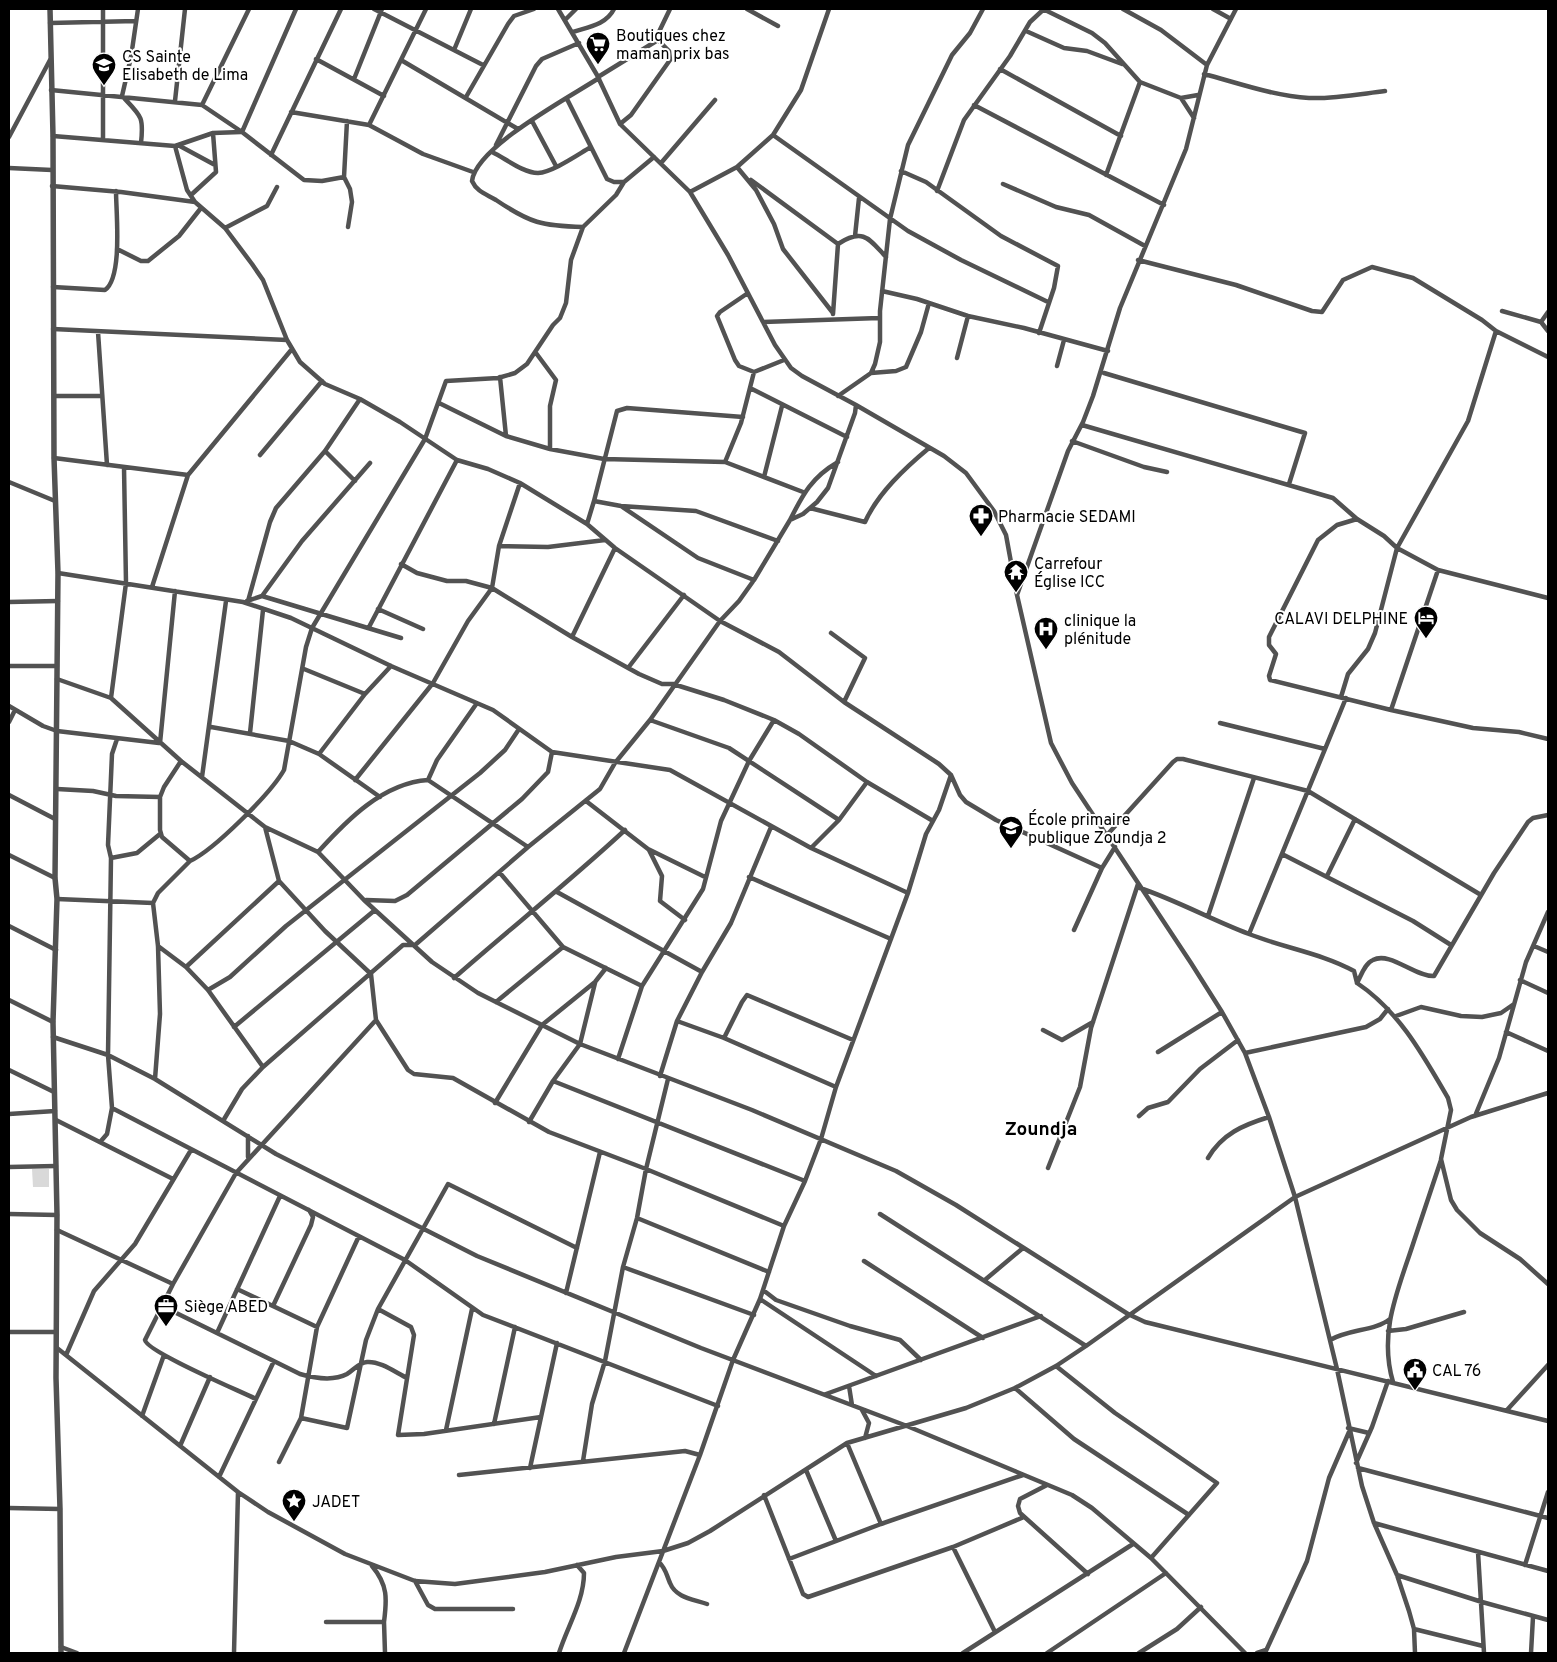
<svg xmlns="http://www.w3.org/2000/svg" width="1557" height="1662" font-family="Overpass,sans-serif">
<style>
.green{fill:#d9d9d9}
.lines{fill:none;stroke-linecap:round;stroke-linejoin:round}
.minor{stroke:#525252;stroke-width:4.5}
.tertiary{stroke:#525252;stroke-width:5.5}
.labels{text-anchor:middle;stroke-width:4;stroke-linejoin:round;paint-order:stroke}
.poi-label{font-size:16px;fill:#000;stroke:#fff;text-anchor:start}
.quarter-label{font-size:19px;font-weight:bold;fill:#000;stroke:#fff}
</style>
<rect width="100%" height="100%" fill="#fff"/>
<path class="green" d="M 32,1169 L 49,1169 L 49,1187 L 33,1187 Z"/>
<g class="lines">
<path class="minor" d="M 138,9 L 131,57 L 122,96 C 141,116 144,116 141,143
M 374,9 L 483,65
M 558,9 L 597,75 L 620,124 L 690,192 L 728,255 L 775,345 L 791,368 L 802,376 L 856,405 L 944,456 L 966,473 L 994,511 L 1006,535 L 1017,595 L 1051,743 L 1072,783 L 1191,963 L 1222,1012 L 1245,1053 L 1269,1117 L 1295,1197 L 1337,1369 L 1362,1486 L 1374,1523 L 1397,1575 L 1409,1611 L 1414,1629 L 1415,1653
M 747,9 L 778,26
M 1043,9 L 1092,33 L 1105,43 L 1140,82 L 1181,98 L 1198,95
M 1123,9 L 1161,30 L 1207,65
M 1213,9 L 1231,19
M 565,20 L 576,9
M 50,23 L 136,21
M 1026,31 L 1064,48 L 1087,51 L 1122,64
M 573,32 C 588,27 606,25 614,9
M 454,50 L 471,9
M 316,59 L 384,96
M 401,60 L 518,129
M 1000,69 L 1121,136
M 1204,74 C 1238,83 1274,96 1309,98 C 1334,99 1360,94 1385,91
M 598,77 L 658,40
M 354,79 L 382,9
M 51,90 L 202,105 L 242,132 L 304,180 L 322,181 L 344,177
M 466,97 L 508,24 L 514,16 L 534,9
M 1181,98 L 1194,118
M 567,99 L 607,179 L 614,182 L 624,182
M 175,101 L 185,9
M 202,105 L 249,9
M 974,105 L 1164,205
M 291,112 L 369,125 L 423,154 L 473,172
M 347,121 L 344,177 L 350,189 L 352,202 L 348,227
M 532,121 L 556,166
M 620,124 L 631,115 L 670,60 L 669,51 L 656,38 L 670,9
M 369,125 L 426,9
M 242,132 L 296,9
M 773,135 L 908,231 L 961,260 L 1048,302
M 53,136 L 175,146 L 213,133 L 241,132
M 9,137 L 50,60
M 103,140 L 103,9
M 178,145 L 215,165
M 496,145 L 536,66 L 542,59 L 579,43
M 175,146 L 187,190 L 195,202
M 492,152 C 505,158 523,173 538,173 C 553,172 577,155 591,147
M 271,155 L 341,9
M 661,163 L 715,100
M 737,167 L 756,190 L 774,224 L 783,249 L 833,313
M 9,168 L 52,170
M 901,171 L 926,182 L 1001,236 L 1058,266 L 1054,288 L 1039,333
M 1106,175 L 1140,82
M 751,180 L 838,244
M 1003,184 L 1056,207 L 1089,215 L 1145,246
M 52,186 L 121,192 L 195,202 L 225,228 L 252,264 L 263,280 L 287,340 L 300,362 L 325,384 L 360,399 L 400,422 L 457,460 L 488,469 L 520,483 L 587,524 L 615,548 L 720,621 L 779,652 L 844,702 L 939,764 L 951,775 L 960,795 L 966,802 L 996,820 L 1102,868
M 937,191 L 964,120 L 1010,56 L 1030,22 L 1044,9
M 690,192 L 737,167 L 773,135 L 801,90 L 829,9
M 191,195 L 216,172 L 213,133
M 583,227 C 542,226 530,223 496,200 C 486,194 477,192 472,181 C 476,147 568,98 599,78
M 225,228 L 267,206 L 277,187
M 855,236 L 859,198
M 838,244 C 864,227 870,240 886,257
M 117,249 L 141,261 L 148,261 L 179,236 L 201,208
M 1138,260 L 1236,285 L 1312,311 L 1322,312 L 1343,280 L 1372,267 L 1413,278 L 1482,320 L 1496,331 L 1548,357
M 53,287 L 105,290 C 123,277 116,212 116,191
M 882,291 L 917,299 L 968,316 L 1024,328 L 1108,351
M 748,293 L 720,312 L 717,316 L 735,360 L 739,366 L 754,372 L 784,360
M 1502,311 L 1541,322 L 1548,331
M 833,314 L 838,244
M 763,322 L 879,318
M 1541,322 L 1548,312
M 53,329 L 287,340
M 98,332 L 107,465
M 536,353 L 556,380 L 550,406 L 550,449
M 957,358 L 968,316
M 1057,366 L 1064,340
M 871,373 L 896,371 L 906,367 L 921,332 L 929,303
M 1104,373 L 1305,433 L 1289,484
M 500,377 L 506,436
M 750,388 L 847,437
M 54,396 L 102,396
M 838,396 L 871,373 L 875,364 L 880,342 L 880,311 L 890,219 L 908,145 L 952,55 L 970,33 L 983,9
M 439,403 L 506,436 L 550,449 L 604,459 L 725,462 L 803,492
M 1082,425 L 1333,498 L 1357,519 L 1384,536 L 1397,548 L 1438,570 L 1548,598
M 1072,441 L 1144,467 L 1167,472
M 325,451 L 355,481
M 260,455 L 322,381
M 54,458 L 188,475
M 725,462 L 741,423 L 754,372
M 764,477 L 782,406
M 9,482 L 55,501
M 594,501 L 617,411 L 627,408 L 743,417
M 621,506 L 698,558 L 754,580
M 810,508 L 865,522 C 878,493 905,468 929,448
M 1357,519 L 1337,525 L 1318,540 L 1269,637 L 1269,645 L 1276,654 L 1269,676 L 1270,680 L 1391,710 L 1438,570
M 790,520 C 803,494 812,477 838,462
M 587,524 L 594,501 L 621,506 L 696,511 L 778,541
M 499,546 L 548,547 L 605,540
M 401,564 L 417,573 L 447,581 L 466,581 L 492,588 L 572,637 L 639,674 L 662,684 L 673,684 L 724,700 L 774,720 L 799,734 L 867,782 L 933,821
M 58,573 L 243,602 L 291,618 L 391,666 L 493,710 L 552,752 L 670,770 L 811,848 L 908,893
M 152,587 L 188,475 L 292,349
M 1017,595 L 1068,451 L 1083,422 L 1093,396 L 1120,308 L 1186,149 L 1207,65 L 1236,9
M 262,596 L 302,541 L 370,463
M 247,601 L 262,596 L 401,638
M 248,601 L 270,522 L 276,508 L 325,451 L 360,399
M 9,602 L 58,601
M 378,609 L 423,629
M 369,627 L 457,460
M 831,633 L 865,658 L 844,702
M 572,637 L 615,548
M 9,666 L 57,666
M 628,668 L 684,595
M 304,669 L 365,694
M 57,679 L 111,698 L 181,761 L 265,827 L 318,852 L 364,900 L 432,962 L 478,993 L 580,1044 L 752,1110 L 896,1171 L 956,1205 L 1128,1314 L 1145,1322 L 1548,1421
M 1341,697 L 1348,674 L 1368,649 L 1375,633 L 1397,548 L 1468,421 L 1496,331
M 111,698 L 126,583 L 124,467
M 9,706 L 43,726 L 57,731 L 159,743
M 1391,710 L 1473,728 L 1519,732 L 1548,739
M 650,720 L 729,748 L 839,820
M 9,722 L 15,710
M 1220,723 L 1325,749
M 211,727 L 289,741 L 319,754 L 380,797
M 250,733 L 263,610
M 160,743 L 175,591
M 319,754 L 365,694 L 391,666
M 181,761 L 164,787 L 160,797 L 160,830 L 162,837 L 190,861 C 214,850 271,793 284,770 L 306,647 L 312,628 L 425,439 L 446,381 L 498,378 L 515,373 L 527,364 L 553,325 L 560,318 L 566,303 L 571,260 L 583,227 L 616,195 L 624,182 L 654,157
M 202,777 L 226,601
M 355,780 L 433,683 L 468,621 L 492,588 L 499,546 L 520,483
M 428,780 L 437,760 L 477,703
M 57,789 L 93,791 L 116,796 L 160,797
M 9,795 L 55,819
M 586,801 L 648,849 L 705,877
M 265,827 L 279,881 L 325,931 L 371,974 L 376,1020 L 408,1070 L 414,1074 L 453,1078 L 549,1132 L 646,1169 L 784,1226
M 1107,835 L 1173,762 L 1177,759 L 1183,759 L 1308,791 L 1481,895
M 811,848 L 839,820 L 867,782
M 649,850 L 662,876 L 660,901 L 685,920
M 318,852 C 347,820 383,783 428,780 L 528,847
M 1282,854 L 1413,921 L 1451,945
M 9,855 L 55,878
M 111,858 L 137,853 L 160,834
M 500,873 L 563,947 L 642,986
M 1327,876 L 1355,819
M 749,877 L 891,939
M 1140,888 C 1178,901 1212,920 1249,934 C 1284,948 1321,953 1354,971 L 1357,983 C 1399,1011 1423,1055 1448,1098 L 1451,1110 L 1441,1159 L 1451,1200 L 1457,1210 L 1480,1233 L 1520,1259 L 1548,1284
M 557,892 L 702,972
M 57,899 L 153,903
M 366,900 L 395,901 L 407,895 L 522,799 L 548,772 L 552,752
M 1208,916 L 1254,778
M 9,926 L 56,950
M 1074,930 L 1102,868 L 1115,847
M 1249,934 L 1346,698
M 158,946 L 186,967 L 208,990 L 263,1067
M 1534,946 L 1548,952
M 186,967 L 279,881
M 454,978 C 511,928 570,881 625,830
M 1520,980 L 1548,993
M 1357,983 C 1361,976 1365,963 1373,960 C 1390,951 1415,977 1434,976 L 1494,873 L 1528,822 L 1533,818 L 1548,815
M 208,990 L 230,977 L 286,926 L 480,773 L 505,750 L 519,729
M 9,1000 L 53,1022
M 496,1002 L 563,947
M 1396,1016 L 1421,1007 L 1461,1016 L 1482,1017 L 1501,1013 L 1514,1004
M 677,1021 L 724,1038 L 836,1087
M 234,1027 L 375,910
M 1043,1030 L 1062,1040 L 1093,1022
M 1506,1032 L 1548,1051
M 53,1037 L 108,1055 L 155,1079 L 276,1154 L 477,1256 L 701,1348 L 907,1426 L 1072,1495 L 1092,1508 L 1151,1558 L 1245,1653
M 724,1038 L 742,1002 L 747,995 L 853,1040
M 1158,1052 L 1222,1012
M 1245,1053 L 1366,1027 L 1380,1019 L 1388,1009
M 618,1059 L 642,986 L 703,889 L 721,821 L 749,761 L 774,720
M 9,1070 L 54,1092
M 660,1076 L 677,1021 L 702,972 L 731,923 L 771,827
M 155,1079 L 160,1014 L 158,946 L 153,903 L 158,893 L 190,861
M 553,1081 L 805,1181
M 495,1103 L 542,1025 L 595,982 L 606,968
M 112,1108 L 405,1260 L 483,1315 L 718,1406
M 9,1114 L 55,1111
M 1139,1116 L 1148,1108 L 1168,1102 L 1200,1069 L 1238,1040
M 1475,1116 L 1499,1058 L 1526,962 L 1548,912
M 56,1120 L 173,1179
M 223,1121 L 242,1089 L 263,1067 L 403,945 L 415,945 L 528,847 L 600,789 L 615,763 L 650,720 L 720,621 L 739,601 L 754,580 L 790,520 L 803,514 L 817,502 L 828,488 L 855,413 L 856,405
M 529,1122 L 553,1081 L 580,1044 L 595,983
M 248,1136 L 248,1157
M 101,1141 L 107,1134 L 112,1108 L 108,1055 L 111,858 L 108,845 L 112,754 L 117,739
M 1208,1158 C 1222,1134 1243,1125 1269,1117
M 9,1167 L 56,1166
M 1048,1168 L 1080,1087 L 1091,1028 L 1138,884
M 9,1214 L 57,1215
M 880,1214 L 1086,1346
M 637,1218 L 769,1272
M 57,1230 L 173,1284
M 864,1261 L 983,1338
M 623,1267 L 754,1315
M 986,1279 L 1023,1248
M 237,1289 L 317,1327
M 763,1290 L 776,1300 L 850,1326 L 900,1340 L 921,1360
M 566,1293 L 600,1152
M 760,1299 L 876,1376
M 162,1306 L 300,1374 C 314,1378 334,1381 347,1374 C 354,1370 358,1363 367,1362 C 380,1361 395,1372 407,1378
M 273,1306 L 311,1225 L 313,1217 L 309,1210
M 378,1309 L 411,1327 L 414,1335 L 398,1435 L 424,1434 L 541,1417
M 1388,1331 L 1406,1329 L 1464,1312
M 9,1332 L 56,1332
M 217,1333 L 280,1196
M 1330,1340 C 1349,1329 1375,1331 1390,1319
M 57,1348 L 238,1492 L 268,1512 L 345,1554 L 415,1581 L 455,1584 L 545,1572 L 616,1557 L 663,1551 L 688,1543 L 710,1531 L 847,1443 L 966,1408 L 1015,1388 L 1056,1366 L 1086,1346 L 1295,1197 L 1471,1117 L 1548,1093
M 66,1355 L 94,1291 L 135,1244 L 191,1150
M 1056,1366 L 1115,1413 L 1217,1483 L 1151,1558
M 1393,1382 C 1378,1331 1399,1288 1414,1241 C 1423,1214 1432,1187 1441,1160
M 849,1386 L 852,1405
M 1015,1388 L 1074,1439 L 1189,1515
M 826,1394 L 1041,1316
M 256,1399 C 240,1391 147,1352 145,1340 L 173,1284 L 236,1173 L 376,1020
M 862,1410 L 869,1423 L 865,1438
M 1507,1410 L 1548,1365
M 142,1416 L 164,1355
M 301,1418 L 347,1428 L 366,1340 L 378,1309 L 448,1184 L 577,1248
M 494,1424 L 515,1327
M 1348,1428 L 1369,1433
M 446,1430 L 472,1309
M 847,1443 L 881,1524
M 180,1446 L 210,1377
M 583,1461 L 592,1404 L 605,1361 L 623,1267 L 637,1218 L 646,1169 L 668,1079
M 279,1462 L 301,1418 L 317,1327 L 359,1236
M 1356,1463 L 1372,1427 L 1388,1381
M 530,1468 L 557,1343
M 1358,1468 L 1548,1518
M 806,1470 L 836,1541
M 459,1475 L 685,1451 L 700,1455
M 219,1477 L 274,1361
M 1047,1485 L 1020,1499 L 1018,1506 L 1020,1513 L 1088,1574
M 764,1495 L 803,1594 L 808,1597 L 953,1547 L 1024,1517
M 9,1508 L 60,1509
M 1374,1523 L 1548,1571
M 953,1547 L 995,1632
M 1478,1552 L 1484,1653
M 789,1559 L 881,1524 L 1023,1475
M 659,1562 C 666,1569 666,1574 670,1583 C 676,1598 693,1599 707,1604
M 1525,1565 L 1548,1492
M 1397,1575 L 1482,1602 L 1548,1620
M 415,1581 L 428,1605 L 435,1609 L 513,1609
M 326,1622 L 384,1622 C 387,1599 388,1585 372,1566
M 384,1622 L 385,1653
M 1414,1629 L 1483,1646
M 61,1647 L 77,1653
M 234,1653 L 238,1492
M 559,1653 C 567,1627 584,1601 584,1573 L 577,1565
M 624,1653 L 700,1455 L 733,1360 L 760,1299 L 784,1226 L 805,1181 L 821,1139 L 836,1087 L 908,893 L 926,834 L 939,810 L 951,775
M 963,1653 L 1133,1544
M 1047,1653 L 1166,1573
M 1139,1653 L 1177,1629 L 1201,1607
M 1257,1653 L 1266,1650
M 1265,1653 L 1307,1561 L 1329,1478 L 1349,1432
M 1531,1653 L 1533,1617"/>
<path class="tertiary" d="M 50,9 L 53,136 L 54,458 L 58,573 L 55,878 L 57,899 L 53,1022 L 57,1215 L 56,1378 L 60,1509 L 61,1653"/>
</g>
<defs>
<symbol id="supermarket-pin" viewBox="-11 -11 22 30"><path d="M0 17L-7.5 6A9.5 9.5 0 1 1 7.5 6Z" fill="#000" stroke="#fff"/><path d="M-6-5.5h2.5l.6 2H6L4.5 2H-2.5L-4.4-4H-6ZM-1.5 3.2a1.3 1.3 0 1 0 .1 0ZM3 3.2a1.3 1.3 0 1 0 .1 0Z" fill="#fff"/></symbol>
<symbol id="school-pin" viewBox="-11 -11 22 30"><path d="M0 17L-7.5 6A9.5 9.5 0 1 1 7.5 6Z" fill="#000" stroke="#fff"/><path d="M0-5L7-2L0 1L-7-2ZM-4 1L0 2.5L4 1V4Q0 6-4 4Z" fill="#fff"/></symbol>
<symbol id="pharmacy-pin" viewBox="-11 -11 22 30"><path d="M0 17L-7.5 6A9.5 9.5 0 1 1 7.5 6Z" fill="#000" stroke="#fff"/><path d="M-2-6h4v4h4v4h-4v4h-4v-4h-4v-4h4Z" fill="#fff"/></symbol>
<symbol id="temple-pin" viewBox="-11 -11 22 30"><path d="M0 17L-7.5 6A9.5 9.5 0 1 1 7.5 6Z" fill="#000" stroke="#fff"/><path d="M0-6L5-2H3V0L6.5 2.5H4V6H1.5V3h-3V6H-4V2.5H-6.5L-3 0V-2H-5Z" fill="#fff"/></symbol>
<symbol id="hotel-pin" viewBox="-11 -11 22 30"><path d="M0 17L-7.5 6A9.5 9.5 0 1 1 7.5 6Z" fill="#000" stroke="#fff"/><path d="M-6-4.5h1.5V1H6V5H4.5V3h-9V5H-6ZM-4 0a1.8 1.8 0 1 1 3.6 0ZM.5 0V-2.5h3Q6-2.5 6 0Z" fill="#fff"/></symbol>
<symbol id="hospital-pin" viewBox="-11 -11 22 30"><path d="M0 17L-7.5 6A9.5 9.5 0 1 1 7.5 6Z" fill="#000" stroke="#fff"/><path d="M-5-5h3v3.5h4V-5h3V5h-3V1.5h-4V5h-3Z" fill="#fff"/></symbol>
<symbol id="office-pin" viewBox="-11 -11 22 30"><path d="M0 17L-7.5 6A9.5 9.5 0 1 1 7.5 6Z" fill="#000" stroke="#fff"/><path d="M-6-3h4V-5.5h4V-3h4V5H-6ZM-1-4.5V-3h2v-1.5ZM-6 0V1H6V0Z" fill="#fff"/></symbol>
<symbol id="civic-pin" viewBox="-11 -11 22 30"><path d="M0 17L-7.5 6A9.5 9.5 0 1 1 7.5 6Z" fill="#000" stroke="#fff"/><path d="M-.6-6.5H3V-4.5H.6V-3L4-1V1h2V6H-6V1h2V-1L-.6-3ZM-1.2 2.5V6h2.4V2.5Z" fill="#fff"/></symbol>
<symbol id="sight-pin" viewBox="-11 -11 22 30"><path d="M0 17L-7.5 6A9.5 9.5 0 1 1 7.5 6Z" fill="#000" stroke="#fff"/><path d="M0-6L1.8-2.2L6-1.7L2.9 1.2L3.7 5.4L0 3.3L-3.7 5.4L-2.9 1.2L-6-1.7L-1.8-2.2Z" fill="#fff"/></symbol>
</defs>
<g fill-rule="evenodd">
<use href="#supermarket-pin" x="584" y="30" width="28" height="38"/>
<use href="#school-pin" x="90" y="51" width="28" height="38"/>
<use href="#pharmacy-pin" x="967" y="502" width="28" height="38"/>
<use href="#temple-pin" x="1002" y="558" width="28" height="38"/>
<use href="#hotel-pin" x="1412" y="604" width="28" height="38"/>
<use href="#hospital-pin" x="1032" y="615" width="28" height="38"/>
<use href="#school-pin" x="997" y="814" width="28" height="38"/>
<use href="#office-pin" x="152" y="1292" width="28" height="38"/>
<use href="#civic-pin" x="1401" y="1356" width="28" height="38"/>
<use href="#sight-pin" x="280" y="1487" width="28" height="38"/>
</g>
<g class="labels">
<g class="poi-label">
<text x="616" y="41">Boutiques chez<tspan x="616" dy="18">maman prix bas</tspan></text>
<text x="122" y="62">CS Sainte<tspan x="122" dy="18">Elisabeth de Lima</tspan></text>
<text x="998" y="522">Pharmacie SEDAMI</text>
<text x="1034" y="569">Carrefour<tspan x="1034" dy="18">Église ICC</tspan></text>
<text x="1408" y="624" text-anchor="end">CALAVI DELPHINE</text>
<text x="1064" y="626">clinique la<tspan x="1064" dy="18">plénitude</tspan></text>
<text x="1028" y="825">École primaire<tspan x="1028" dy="18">publique Zoundja 2</tspan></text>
<text x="184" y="1312">Siège ABED</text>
<text x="1432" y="1376">CAL 76</text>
<text x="312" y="1507">JADET</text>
</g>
<g class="quarter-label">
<text x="1041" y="1135">Zoundja</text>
</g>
</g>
<rect width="1557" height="1662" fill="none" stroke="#000000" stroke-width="20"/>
</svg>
